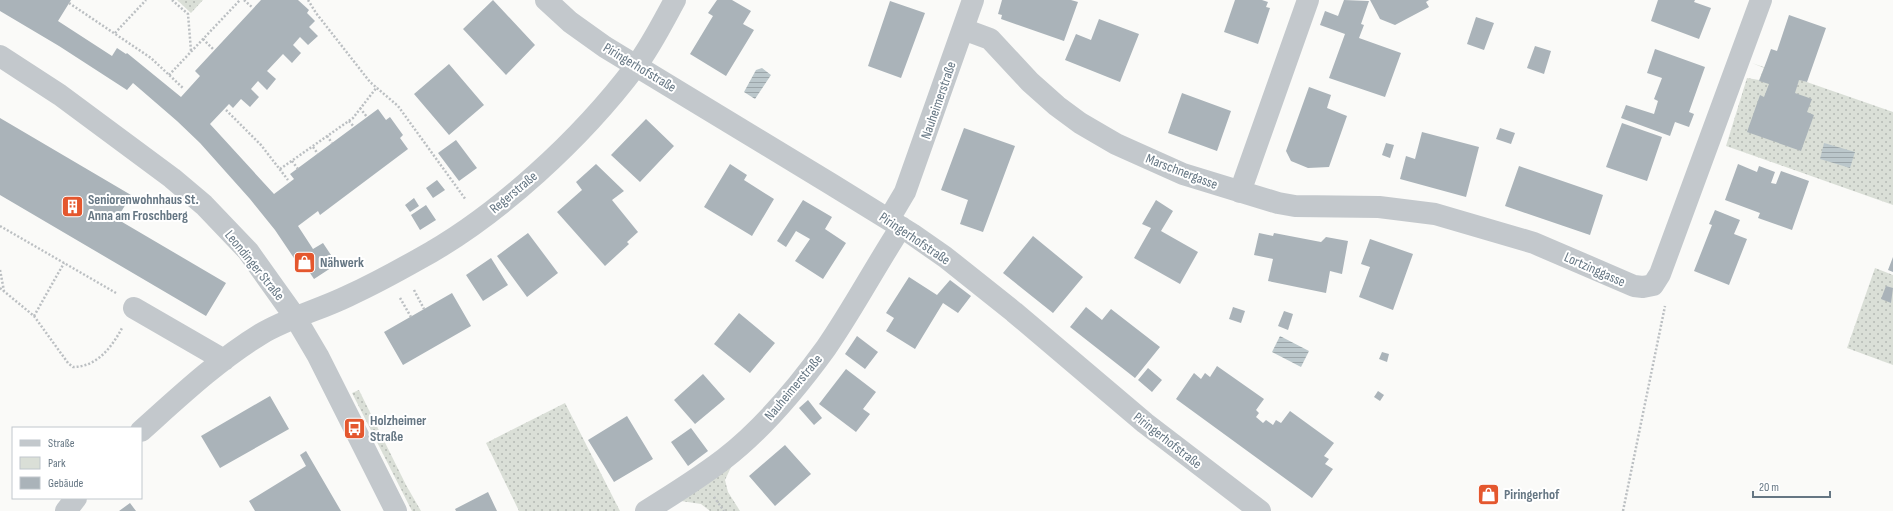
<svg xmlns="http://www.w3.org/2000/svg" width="1893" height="511" font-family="'Sofia Sans Condensed',sans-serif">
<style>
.green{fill:url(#green-dots)}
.water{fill:url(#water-rules)}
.building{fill:#aab3b9}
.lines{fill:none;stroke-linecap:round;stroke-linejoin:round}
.path{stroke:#bbbfc2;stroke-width:2.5;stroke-dasharray:2 2;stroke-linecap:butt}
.minor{stroke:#c3c8cc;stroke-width:22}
.labels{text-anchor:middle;stroke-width:4;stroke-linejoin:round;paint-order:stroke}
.street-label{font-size:14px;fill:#657683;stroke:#fff}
.poi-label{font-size:14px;font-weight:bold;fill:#657683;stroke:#fff;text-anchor:start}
</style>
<defs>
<pattern id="green-dots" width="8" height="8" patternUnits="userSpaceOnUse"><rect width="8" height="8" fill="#dadfd7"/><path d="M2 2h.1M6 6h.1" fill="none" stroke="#b4b9b4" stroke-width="1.8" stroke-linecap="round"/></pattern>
<pattern id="water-rules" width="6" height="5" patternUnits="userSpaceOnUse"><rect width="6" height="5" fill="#bbc7cb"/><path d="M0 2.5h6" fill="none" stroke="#9ca6aa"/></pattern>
</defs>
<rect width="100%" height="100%" fill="#fafaf8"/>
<path class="green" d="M 177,0 L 203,0 L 191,13 Z
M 1752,63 L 1893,112 L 1893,205 L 1726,146 L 1747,78 L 1759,80 L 1764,68 Z
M 1875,268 L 1893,275 L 1893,365 L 1847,348 Z
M 359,390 L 406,485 L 421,511 L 412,511 L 352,393 Z
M 565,403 L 620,511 L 519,511 L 486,443 Z
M 732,465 L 725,480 L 728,492 L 740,511 L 710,511 L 701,504 L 681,501 Z"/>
<path class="water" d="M 762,68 L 771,75 L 755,99 L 744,92 L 756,70 Z
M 1824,143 L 1855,152 L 1850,168 L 1820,159 Z
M 1280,336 L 1309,351 L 1301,367 L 1272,352 Z"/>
<path class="building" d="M 0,0 L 71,0 L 58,21 L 112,56 L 117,48 L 126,54 L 127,53 L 181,97 L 200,76 L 195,71 L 261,0 L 298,0 L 309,10 L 307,13 L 315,21 L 309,27 L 318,36 L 308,45 L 300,37 L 293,45 L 301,53 L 292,63 L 283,54 L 267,71 L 276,79 L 267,90 L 258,81 L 251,89 L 259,97 L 250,107 L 241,99 L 233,108 L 229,104 L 210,124 L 274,194 L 294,179 L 290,174 L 378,109 L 386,120 L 390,117 L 403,135 L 400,138 L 408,149 L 320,215 L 318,211 L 298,226 L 313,249 L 323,243 L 337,264 L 314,279 L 308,270 L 304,273 L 275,230 L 250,199 L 200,143 L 177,121 L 133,83 L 127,90 L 59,46 L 0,11 Z
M 493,0 L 535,45 L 506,75 L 463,29 Z
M 717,0 L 732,0 L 751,11 L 743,24 L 754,30 L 726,76 L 690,54 L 713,16 L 708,13 Z
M 1002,0 L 1071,0 L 1078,2 L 1064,41 L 1001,19 L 1002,15 L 998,14 Z
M 1235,0 L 1262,0 L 1268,2 L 1266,7 L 1270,8 L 1258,44 L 1224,32 Z
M 1344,0 L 1369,1 L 1361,24 L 1364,25 L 1359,38 L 1401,53 L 1385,97 L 1329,78 L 1345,34 L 1320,25 L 1325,11 L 1338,16 Z
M 1370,0 L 1429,0 L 1426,2 L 1429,7 L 1395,25 L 1380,19 Z
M 1658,0 L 1695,0 L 1694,2 L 1711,8 L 1699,39 L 1651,21 Z
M 890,1 L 925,13 L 901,78 L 868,66 Z
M 1789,15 L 1826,28 L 1807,82 L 1799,80 L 1795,93 L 1812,99 L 1807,112 L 1814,115 L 1801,151 L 1747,132 L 1760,95 L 1764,97 L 1769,84 L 1759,81 L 1767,60 L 1771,49 L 1777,51 Z
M 1476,17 L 1494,23 L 1484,50 L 1467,44 Z
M 1099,19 L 1139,34 L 1120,82 L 1065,60 L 1076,34 L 1091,40 Z
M 1535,46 L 1551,51 L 1544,74 L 1527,68 Z
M 1655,49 L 1705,67 L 1689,112 L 1694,114 L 1689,127 L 1675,122 L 1670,136 L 1621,118 L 1626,105 L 1654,114 L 1658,101 L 1654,99 L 1662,78 L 1647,73 Z
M 449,64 L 484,105 L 449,135 L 414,94 Z
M 1309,87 L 1331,95 L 1327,108 L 1347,116 L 1329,167 L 1308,168 L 1291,161 L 1286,151 Z
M 1182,93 L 1231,111 L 1217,151 L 1168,133 Z
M 0,118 L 131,195 L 117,219 L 226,283 L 206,316 L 0,195 Z
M 646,119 L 674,146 L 640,182 L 611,155 Z
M 1622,123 L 1662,137 L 1647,181 L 1606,167 Z
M 964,128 L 1015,146 L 983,232 L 960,224 L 968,200 L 941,190 Z
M 1500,128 L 1515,133 L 1511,144 L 1496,139 Z
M 1422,132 L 1479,147 L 1466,197 L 1400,179 L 1406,156 L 1415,159 Z
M 456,140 L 477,168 L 459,181 L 438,153 Z
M 1386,143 L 1394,145 L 1390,158 L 1382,155 Z
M 596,164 L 624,191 L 612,200 L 638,232 L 627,242 L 629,244 L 605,266 L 557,212 L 582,190 L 576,182 Z
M 730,164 L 747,175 L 744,180 L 774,199 L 752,236 L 704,207 Z
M 1738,164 L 1757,172 L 1759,166 L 1775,172 L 1771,183 L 1776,184 L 1781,171 L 1809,181 L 1792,230 L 1758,218 L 1760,213 L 1725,200 Z
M 1519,166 L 1603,195 L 1590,235 L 1505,206 Z
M 437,180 L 445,190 L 433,198 L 426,188 Z
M 414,198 L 419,206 L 410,212 L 405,205 Z
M 803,200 L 832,217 L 825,229 L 846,243 L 823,279 L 795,261 L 810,239 L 796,231 L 786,247 L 777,241 Z
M 1156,200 L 1173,211 L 1161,231 L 1198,252 L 1180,284 L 1134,258 L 1151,228 L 1142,224 Z
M 426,205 L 436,220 L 420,230 L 411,215 Z
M 1715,210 L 1740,220 L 1734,234 L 1747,239 L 1729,285 L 1694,271 L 1712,225 L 1709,224 Z
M 528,233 L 558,273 L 527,297 L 497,256 Z
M 1259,233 L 1273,236 L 1274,233 L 1321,242 L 1326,237 L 1348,241 L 1342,274 L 1330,271 L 1326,293 L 1268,281 L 1273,259 L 1254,255 Z
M 1033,236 L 1083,277 L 1053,313 L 1003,273 Z
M 1370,239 L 1413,254 L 1393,310 L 1359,297 L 1370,267 L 1361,264 Z
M 1893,257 L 1893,272 L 1888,270 Z
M 491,258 L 508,285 L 483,301 L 466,275 Z
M 909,277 L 937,295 L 950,280 L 971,296 L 958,313 L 943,303 L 915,349 L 886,331 L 894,318 L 886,313 Z
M 1886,286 L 1893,288 L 1891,303 L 1881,299 Z
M 452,293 L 471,326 L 403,365 L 384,332 Z
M 1086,307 L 1102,320 L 1111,309 L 1160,347 L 1135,378 L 1070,327 Z
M 1233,307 L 1245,311 L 1241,323 L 1229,319 Z
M 1284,311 L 1293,314 L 1288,330 L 1278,326 Z
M 739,313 L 775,343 L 750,373 L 714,344 Z
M 857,336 L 878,352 L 865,369 L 845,354 Z
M 1382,352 L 1389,354 L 1387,362 L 1379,359 Z
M 1217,366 L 1264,399 L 1256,410 L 1259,413 L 1256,417 L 1263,423 L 1266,420 L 1273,425 L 1276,420 L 1281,423 L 1290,411 L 1334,443 L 1324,456 L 1329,459 L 1325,464 L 1333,469 L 1312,498 L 1176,399 L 1194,373 L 1201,379 L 1205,373 L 1210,377 Z
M 1148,368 L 1162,380 L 1152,392 L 1138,380 Z
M 846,369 L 876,392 L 863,409 L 870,414 L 856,432 L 819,404 Z
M 703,374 L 725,399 L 695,424 L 674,400 Z
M 1378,391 L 1384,395 L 1380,401 L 1374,397 Z
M 270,396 L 289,429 L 220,468 L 201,436 Z
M 808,400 L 822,418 L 814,425 L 799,408 Z
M 627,416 L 653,459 L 614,482 L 588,440 Z
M 691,428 L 708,451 L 688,466 L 671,442 Z
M 785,445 L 811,474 L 775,506 L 749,476 Z
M 306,451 L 341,511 L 255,511 L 249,501 L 306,466 L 300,455 Z
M 488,492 L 497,511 L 456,511 L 455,509 Z
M 130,503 L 136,511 L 119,511 Z"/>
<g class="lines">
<path class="path" d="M 172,0 L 188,14 L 191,51
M 244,0 L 253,8
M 308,0 L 316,13 L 370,82 L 398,106 L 466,200
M 69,3 L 151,58 L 184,89
M 115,33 L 146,0
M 203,39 L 214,50
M 169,75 L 240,0
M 360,108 L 367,117
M 226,110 L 261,145 L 288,180
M 349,121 L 354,127
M 327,136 L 332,143
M 313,147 L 318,154
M 292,161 L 298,169
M 280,169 L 353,118 L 377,87
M 0,226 L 116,293
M 0,270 L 4,291
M 0,288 L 34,316 L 68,363 L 73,367 C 97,367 112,347 122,328
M 414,290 L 424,309
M 400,298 L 411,317
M 34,316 L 64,263
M 714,497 L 724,511
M 1623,511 L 1665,306"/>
<path class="minor" d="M 546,0 L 570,22 L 605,47 L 831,184 L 912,234 L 945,257 L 1014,312 L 1145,423 L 1260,511
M 963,29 L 990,39 L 1030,82 L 1057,106 L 1080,123 L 1116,144 L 1183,174 L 1278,203 L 1295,206 L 1379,207 L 1435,214 L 1534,243 L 1634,286 L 1643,287 L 1653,285 L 1660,274 L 1761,0
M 0,56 L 60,95 L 172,178 L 204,205 L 248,251 L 295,317 L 318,356 L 396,511
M 1240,192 L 1308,0
M 889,219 L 905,192 L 973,0
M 134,308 L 224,360
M 141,431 C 179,397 217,361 261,334 C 288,318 319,310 348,296 C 372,285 396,272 419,259 C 498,216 582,138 636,66 C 651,46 663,22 675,0
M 66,511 L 76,498
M 646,511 C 672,495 699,478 724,459 C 763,429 797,388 826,348 C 853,309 875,267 901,227"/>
</g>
<defs>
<symbol id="building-square" viewBox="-11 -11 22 22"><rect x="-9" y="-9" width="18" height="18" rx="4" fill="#e4572e" stroke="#fff"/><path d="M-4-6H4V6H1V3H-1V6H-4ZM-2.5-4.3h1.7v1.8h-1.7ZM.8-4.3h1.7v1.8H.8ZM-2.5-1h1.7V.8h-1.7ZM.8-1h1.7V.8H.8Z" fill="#fff"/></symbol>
<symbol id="shop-square" viewBox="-11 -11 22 22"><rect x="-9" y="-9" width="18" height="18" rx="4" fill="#e4572e" stroke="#fff"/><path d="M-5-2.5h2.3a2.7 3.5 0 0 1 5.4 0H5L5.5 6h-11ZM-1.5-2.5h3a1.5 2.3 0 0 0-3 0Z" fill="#fff"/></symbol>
<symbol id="bus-square" viewBox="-11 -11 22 22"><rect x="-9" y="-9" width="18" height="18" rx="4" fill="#e4572e" stroke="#fff"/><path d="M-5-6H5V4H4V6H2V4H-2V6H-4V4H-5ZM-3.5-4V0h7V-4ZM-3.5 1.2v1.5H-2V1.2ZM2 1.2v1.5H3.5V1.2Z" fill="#fff"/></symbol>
</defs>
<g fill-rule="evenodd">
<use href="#building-square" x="60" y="194" width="25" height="25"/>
<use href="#shop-square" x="292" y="250" width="25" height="25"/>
<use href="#bus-square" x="342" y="416" width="25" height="25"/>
<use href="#shop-square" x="1476" y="482" width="25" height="25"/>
</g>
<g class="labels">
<g class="street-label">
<text transform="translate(640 67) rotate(31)" y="5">Piringerhofstraße</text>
<text transform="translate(938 100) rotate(-71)" y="5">Nauheimerstraße</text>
<text transform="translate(1182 171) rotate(21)" y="5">Marschnergasse</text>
<text transform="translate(513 192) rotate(-40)" y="5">Regerstraße</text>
<text transform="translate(915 238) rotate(34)" y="5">Piringerhofstraße</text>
<text transform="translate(255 265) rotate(51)" y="5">Leondinger Straße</text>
<text transform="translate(1595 269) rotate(24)" y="5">Lortzinggasse</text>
<text transform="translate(793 387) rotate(-50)" y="5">Nauheimerstraße</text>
<text transform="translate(1168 440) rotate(38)" y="5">Piringerhofstraße</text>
</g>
<g class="poi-label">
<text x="88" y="204">Seniorenwohnhaus St.<tspan x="88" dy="16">Anna am Froschberg</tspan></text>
<text x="320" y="267">Nähwerk</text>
<text x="370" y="425">Holzheimer<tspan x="370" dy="16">Straße</tspan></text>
<text x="1504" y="499">Piringerhof</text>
</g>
</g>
<rect x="12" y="427" width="130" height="72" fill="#ffffff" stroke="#c1c8cd"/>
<rect x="20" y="440" width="20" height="6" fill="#c3c8cc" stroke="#c1c8cd"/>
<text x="48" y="447" font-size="12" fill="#657683">Straße</text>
<rect x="20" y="457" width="20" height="12" fill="#dadfd7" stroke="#c1c8cd"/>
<text x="48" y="467" font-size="12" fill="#657683">Park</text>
<rect x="20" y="477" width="20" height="12" fill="#aab3b9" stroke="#c1c8cd"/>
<text x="48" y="487" font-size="12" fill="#657683">Gebäude</text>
<path d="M1753 491v6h77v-6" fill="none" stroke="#657683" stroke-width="2"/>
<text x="1759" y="491" font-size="12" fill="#657683" stroke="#ffffff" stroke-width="3" paint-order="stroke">20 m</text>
</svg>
